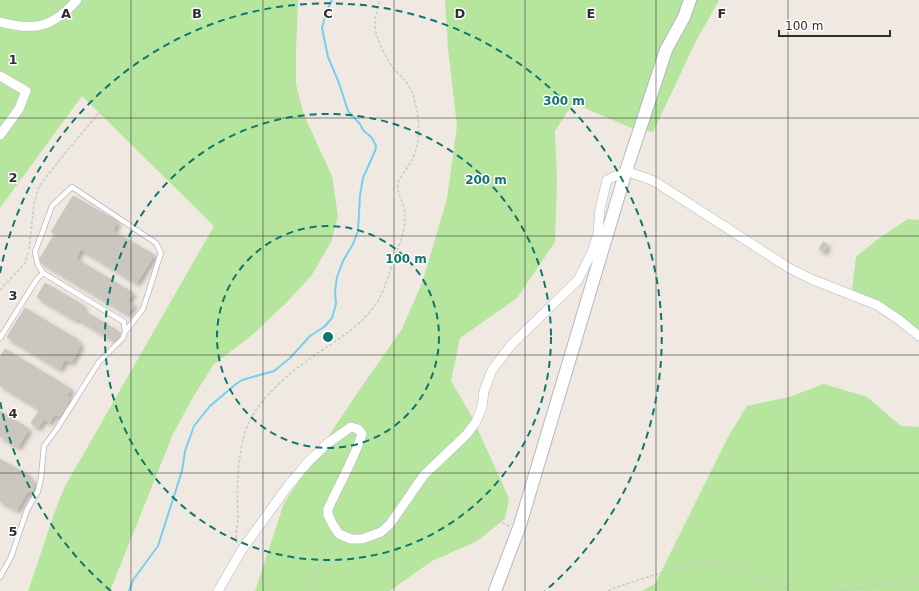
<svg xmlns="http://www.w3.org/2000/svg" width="919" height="591" font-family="'DejaVu Sans',sans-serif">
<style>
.green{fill:#b6e59e}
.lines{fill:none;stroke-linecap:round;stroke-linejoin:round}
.stream{stroke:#75cff0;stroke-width:2}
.building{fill:#cbc7bf;stroke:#cbc5ba;filter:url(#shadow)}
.lane-casing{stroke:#b4b7c1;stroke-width:6}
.street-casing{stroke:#b4b7c1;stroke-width:10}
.secondary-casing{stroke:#b4b7c1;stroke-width:14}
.path{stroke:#c9c9c9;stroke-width:1.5;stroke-dasharray:3 2;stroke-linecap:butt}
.lane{stroke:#fff;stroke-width:4.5}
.street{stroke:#fff;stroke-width:9}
.secondary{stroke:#fff;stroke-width:12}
.grid{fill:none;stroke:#2e2e2e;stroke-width:1;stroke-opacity:0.55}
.ring{fill:none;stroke:#0f766e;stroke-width:2;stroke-dasharray:7 5}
.grid-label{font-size:13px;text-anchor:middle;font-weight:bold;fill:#2e2e2e;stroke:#fff;stroke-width:3;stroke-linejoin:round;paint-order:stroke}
.centre{fill:#0f766e;stroke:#fff;stroke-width:2}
.ring-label{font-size:12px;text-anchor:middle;font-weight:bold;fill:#0f766e;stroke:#fff;stroke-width:3;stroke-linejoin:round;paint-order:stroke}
</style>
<defs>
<filter id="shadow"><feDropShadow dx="3" dy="3" stdDeviation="2" flood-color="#0004"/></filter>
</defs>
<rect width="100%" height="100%" fill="#efe9e1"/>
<path class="green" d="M 0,0 L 298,0 L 296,51 L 296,84 L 304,115 L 332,176 L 338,216 L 331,242 L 311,276 L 287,302 L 251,336 L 214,364 L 193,397 L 173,434 L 110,591 L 28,591 L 54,514 L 64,488 L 214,226 L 82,96 L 0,208 Z
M 445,0 L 719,0 L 695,43 L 653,132 L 629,127 L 573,103 L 555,131 L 557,180 L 555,242 L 517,298 L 460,338 L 451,381 L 472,417 L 509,498 L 505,519 L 477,541 L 432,561 L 392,589 L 390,591 L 255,591 L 284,503 L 360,389 L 402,329 L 422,283 L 447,199 L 457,126 L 448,49 Z
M 908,219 L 919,220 L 919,340 L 902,324 L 852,289 L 856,257 L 878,239 Z
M 824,384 L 867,397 L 901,426 L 919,427 L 919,591 L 642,591 L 655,584 L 728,437 L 747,406 L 789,397 Z"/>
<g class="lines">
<path class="stream" d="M 129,591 L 133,580 L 158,546 L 182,471 L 185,451 L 194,426 L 210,406 L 236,384 L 242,380 L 274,371 L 290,358 L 310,336 L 324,327 L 332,318 L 336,304 L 335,291 L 337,277 L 343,261 L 353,244 L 358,231 L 360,195 L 363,178 L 375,151 L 376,146 L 372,138 L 363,130 L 360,124 L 348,111 L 339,83 L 328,57 L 322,28 L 326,13 L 332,0"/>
</g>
<path class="building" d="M 73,196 L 118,222 L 113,231 L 154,255 L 137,283 L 81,249 L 76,259 L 133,293 L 128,301 L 134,305 L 128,314 L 41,262 L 40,258 L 55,234 L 51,232 Z
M 823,242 L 828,245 L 824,252 L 819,249 Z
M 45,283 L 84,306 L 82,310 L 116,330 L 120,334 L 120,336 L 115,341 L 77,318 L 76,320 L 37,297 Z
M 25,308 L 78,340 L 77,341 L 81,344 L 75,356 L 73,359 L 72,362 L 65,360 L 60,369 L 7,337 Z
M 5,349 L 71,389 L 67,396 L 71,399 L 67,403 L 67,406 L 60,416 L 56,415 L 54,417 L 52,416 L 50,423 L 44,419 L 38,428 L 31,423 L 40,409 L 0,385 L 0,357 Z
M 0,411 L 29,429 L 18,447 L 0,436 Z
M 0,459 L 31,477 L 29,480 L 36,483 L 31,494 L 28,491 L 17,510 L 0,501 Z"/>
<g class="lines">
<defs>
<path id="lane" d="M 43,273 L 38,265 L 35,252 L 52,206 L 72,187 L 156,243 L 161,253 L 143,309 L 125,332
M 0,338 L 37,279 L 43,273 L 124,322 L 125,332 L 123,338 L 99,362 L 56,430 L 44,446 L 41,478 L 38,491 L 27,510 L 11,557 L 0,577"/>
<path id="street" d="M 0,22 C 35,31 52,28 77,0
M 0,76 L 26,91 L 19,109 L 0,135
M 218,591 L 243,548 L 288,486 L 308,462 L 328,443 L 351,427 L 358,429 L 362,434 C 354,460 339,484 328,509 L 328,515 L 333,525 L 339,534 L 351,539 L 362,539 L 381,532 L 390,524 L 424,475 L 466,435 L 476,422 L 482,407 L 484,391 L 492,370 L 511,345 L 578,280 L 592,252 L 598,233 L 600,209 L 607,180 L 626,171 L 654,181 L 789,268 L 811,279 L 877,305 L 898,319 L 919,336"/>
<path id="secondary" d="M 495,591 L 520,525 L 626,171 L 666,50 L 684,17 L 690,0"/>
</defs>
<use href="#lane" class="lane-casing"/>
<use href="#street" class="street-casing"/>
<use href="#secondary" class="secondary-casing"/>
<path class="path" d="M 29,249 L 34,204 L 39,186 L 66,152 L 99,113
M 0,290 L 25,263 L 28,253
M 429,480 C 457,494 481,513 509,526
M 237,543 C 235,534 238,524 238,515 C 236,487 238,440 252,416 C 263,397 288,374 307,361 C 333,341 366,326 381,295 C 385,288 387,279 390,271 C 395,254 405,236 405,217 C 406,206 396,192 398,184 C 400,176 407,169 411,162 C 422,141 420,118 413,95 C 409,84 403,78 395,70 C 387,61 375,37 375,25 C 375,16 378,8 380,0
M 311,591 L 317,571 L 332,539
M 608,591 L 617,587 L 685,565 L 716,561 L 792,591
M 837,591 L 877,586 L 919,579"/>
<use href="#lane" class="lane"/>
<use href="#street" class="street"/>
<use href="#secondary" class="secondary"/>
</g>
<path class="grid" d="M 131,0 L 131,591M 263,0 L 263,591M 394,0 L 394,591M 525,0 L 525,591M 656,0 L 656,591M 788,0 L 788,591M 0,118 L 919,118M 0,236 L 919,236M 0,355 L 919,355M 0,473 L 919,473"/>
<g class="ring">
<circle cx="328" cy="337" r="111"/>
<circle cx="328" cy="337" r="223"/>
<path d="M111 591A334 334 0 0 1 0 401M0 273A334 334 0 1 1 545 591"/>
</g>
<g class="grid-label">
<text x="66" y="18">A</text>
<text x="197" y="18">B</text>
<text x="328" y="18">C</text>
<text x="460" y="18">D</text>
<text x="591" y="18">E</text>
<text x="722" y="18">F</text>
<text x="13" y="64">1</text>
<text x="13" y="182">2</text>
<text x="13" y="300">3</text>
<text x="13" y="418">4</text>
<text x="13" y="536">5</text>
</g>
<circle cx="328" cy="337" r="6" class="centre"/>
<g class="ring-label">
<text x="564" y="105">300 m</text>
<text x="486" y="184">200 m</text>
<text x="406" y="263">100 m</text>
</g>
<path d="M779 30v6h111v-6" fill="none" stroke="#2e2e2e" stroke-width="2"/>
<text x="785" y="30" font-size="12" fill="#2e2e2e" stroke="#ffffff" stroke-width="3" paint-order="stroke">100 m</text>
</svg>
